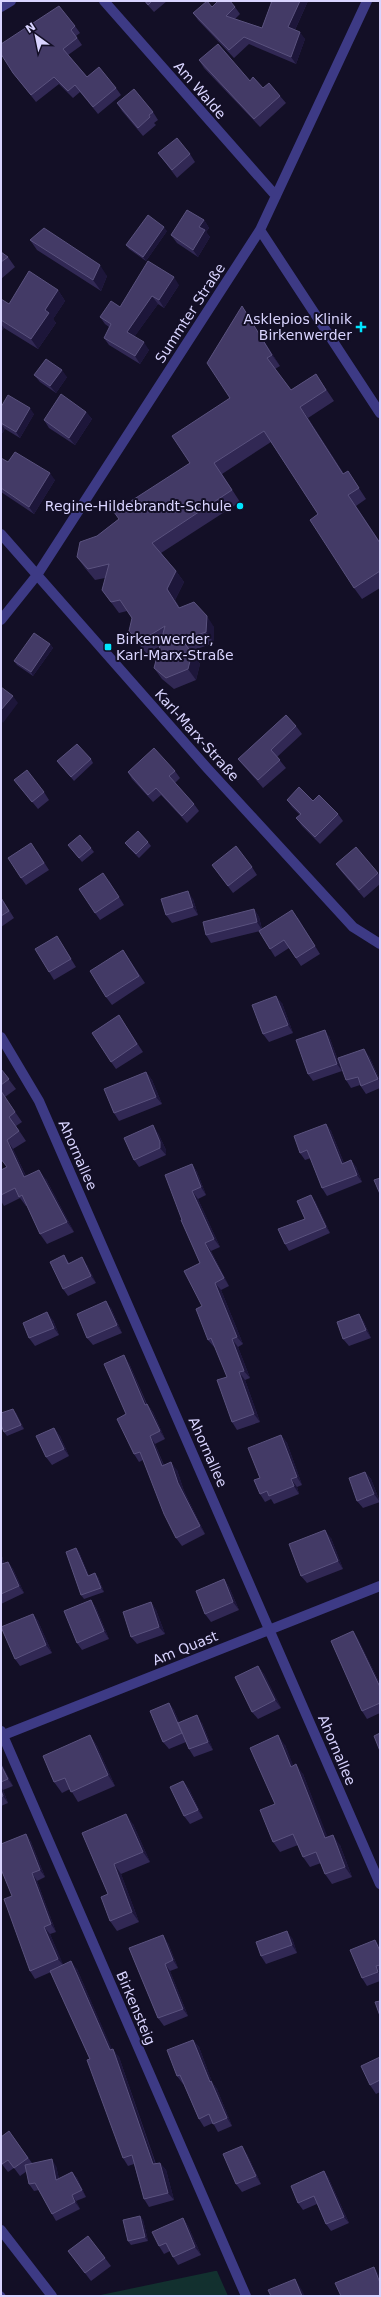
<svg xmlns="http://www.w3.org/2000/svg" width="381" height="2297" font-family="'DejaVu Sans',sans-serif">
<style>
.green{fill:#12302f}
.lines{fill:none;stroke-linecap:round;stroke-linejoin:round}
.service{stroke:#3d3a85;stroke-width:7}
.minor{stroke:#3d3a85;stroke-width:10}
.wall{fill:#312854}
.shaded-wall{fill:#1d163a}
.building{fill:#433a66;stroke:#5a527e}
.poi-dot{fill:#00e5ff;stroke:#130f26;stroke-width:1.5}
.labels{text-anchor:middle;stroke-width:4;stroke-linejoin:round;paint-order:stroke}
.street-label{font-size:14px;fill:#d9d4ff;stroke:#130f26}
.poi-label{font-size:14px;fill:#d9d4ff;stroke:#130f26;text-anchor:end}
</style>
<rect width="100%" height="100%" fill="#130f26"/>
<path class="green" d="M 217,2271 L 228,2296 L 96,2296 L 215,2271 Z"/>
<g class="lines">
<path class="service" d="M 1,2295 L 2,2296"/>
<path class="minor" d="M 104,1 L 276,196
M 1,7 L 11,1
M 260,230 L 380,413
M 1,534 L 207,768 L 353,927 L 380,944
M 1,620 L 37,575 L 260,230 L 367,1
M 1,1037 L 39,1101 L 380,1884
M 1,1731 L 246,2296
M 1,1736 L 380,1586
M 1,2230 L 52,2296"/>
</g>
<path class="wall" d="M 144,1 L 167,1 L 154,12 Z
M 269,1 L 308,1 L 295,30 L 305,39 L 296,64 L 249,44 L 234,58 L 198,20 L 193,13 L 212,7 L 235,7 L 240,14 L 235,19 L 262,28 L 271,3 Z
M 75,26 L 80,33 L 76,36 L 82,45 L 68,55 L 87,77 L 116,88 L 121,95 L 98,114 L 80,92 L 73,98 L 59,84 L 36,102 L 13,73 Z
M 199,60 L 250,81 L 263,88 L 280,96 L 286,103 L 260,127 L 204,68 Z
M 117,103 L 153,112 L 158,120 L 154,123 L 156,125 L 143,136 L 122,111 Z
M 158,153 L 190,154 L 195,162 L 177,178 Z
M 204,220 L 209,228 L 206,232 L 210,237 L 198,257 L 177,243 L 171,235 Z
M 167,231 L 146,261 L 129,249 L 126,245 Z
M 30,240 L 107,276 L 101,291 L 37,250 Z
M 1,252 L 8,257 L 15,267 L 1,279 Z
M 179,285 L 164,308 L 158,304 L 134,337 L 149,350 L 140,364 L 109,345 L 104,338 L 109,327 L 105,324 L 100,317 L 120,307 Z
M 58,290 L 65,301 L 53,319 L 56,323 L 38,349 L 4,328 L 1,332 L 1,299 L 9,304 Z
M 249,318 L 280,366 L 275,369 L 291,390 L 316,374 L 334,401 L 308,418 L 344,474 L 348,471 L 366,499 L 356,506 L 380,542 L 380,588 L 362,599 L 354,588 L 318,514 L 271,442 L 222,474 L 240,502 L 161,553 L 176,571 L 184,582 L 175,600 L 180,608 L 214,627 L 214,643 L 191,651 L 200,664 L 196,680 L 174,689 L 162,679 L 154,668 L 160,646 L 147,654 L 137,642 L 129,631 L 132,618 L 127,611 L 119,613 L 102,590 L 105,578 L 95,580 L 85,568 L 77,557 L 97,536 L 190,463 L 230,398 Z
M 34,375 L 67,377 L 56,393 L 40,382 Z
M 1,407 L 34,414 L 20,438 L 5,429 L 1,435 Z
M 86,412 L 92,419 L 75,445 L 49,428 L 44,420 Z
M 1,458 L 8,462 L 55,480 L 34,514 L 1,492 Z
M 50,644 L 53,648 L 33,676 L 17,665 L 14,661 Z
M 296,726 L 302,734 L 277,757 L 286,768 L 263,788 L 244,766 L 238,759 Z
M 91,759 L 93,763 L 74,781 L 57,761 Z
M 175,771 L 180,778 L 175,783 L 194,804 L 199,811 L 187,823 L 161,795 L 153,802 L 132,779 L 128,772 Z
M 14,780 L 44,792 L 49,800 L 38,809 Z
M 287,800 L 313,801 L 338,814 L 343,821 L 320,844 L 302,826 L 296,818 L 300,815 L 292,807 Z
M 148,842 L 151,846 L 139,858 L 128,847 L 125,843 Z
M 68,845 L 91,848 L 94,852 L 82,862 Z
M 37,851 L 49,870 L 26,885 L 21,878 Z
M 336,864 L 378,873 L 380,876 L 380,884 L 364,898 L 341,871 Z
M 212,865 L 252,867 L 257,875 L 233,893 Z
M 109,881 L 124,905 L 100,920 L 95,913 Z
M 1,897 L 14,918 L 1,927 Z
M 193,899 L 198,915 L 172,923 L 166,915 Z
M 254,909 L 259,917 L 262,929 L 298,918 L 320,954 L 301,966 L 289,948 L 275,957 L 270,949 L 260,931 L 211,943 L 206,935 Z
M 62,944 L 76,967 L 54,980 L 49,972 Z
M 123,950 L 145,983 L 112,1005 L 106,997 Z
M 282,1003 L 293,1033 L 269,1042 L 263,1034 Z
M 119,1015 L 143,1052 L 116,1069 L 111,1062 Z
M 329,1036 L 342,1071 L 313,1081 L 308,1074 Z
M 369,1056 L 380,1080 L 380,1088 L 366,1094 L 360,1085 L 351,1088 L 346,1080 Z
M 1,1069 L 16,1089 L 5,1097 L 22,1122 L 16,1126 L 26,1141 L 13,1149 L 26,1176 L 46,1179 L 74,1232 L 47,1244 L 40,1234 L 27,1206 L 26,1206 L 20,1198 L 4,1206 L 1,1201 L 1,1170 L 7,1167 L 1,1159 Z
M 146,1072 L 152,1080 L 162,1104 L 119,1121 L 114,1113 Z
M 326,1124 L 331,1131 L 344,1163 L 351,1160 L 356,1167 L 362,1182 L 327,1196 L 322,1188 L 311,1158 L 305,1160 L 300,1153 Z
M 158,1133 L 166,1150 L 166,1155 L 139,1167 L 134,1160 Z
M 192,1164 L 197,1172 L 206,1195 L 198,1199 L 220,1247 L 211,1251 L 229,1286 L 221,1290 L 243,1344 L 238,1347 L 250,1378 L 245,1380 L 260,1422 L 237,1430 L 232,1422 L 227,1377 L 215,1347 L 214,1347 L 208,1340 L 202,1306 L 200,1263 L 182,1220 Z
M 315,1201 L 330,1233 L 289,1251 L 285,1244 L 305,1219 Z
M 64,1255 L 69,1263 L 87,1265 L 96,1283 L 68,1296 L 63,1289 Z
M 111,1308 L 122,1333 L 93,1345 L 87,1338 Z
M 359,1314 L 364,1322 L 371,1338 L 349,1346 L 343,1339 Z
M 53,1320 L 59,1335 L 35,1346 L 29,1338 Z
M 129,1363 L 147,1404 L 153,1412 L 165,1439 L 155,1444 L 164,1465 L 177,1470 L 184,1491 L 205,1534 L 182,1546 L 176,1538 L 143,1460 L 139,1462 L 134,1454 L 126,1414 Z
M 16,1413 L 24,1429 L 7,1436 L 4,1432 Z
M 54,1428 L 60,1436 L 69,1456 L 52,1465 L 46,1457 Z
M 281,1435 L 287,1443 L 302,1485 L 297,1487 L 299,1494 L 274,1504 L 271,1499 L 265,1502 L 260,1494 L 260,1478 Z
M 365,1472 L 371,1479 L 380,1502 L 363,1508 L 357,1501 Z
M 331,1538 L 343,1569 L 307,1583 L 301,1576 Z
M 76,1548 L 79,1552 L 89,1576 L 98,1577 L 104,1592 L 84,1599 L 81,1595 Z
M 1,1553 L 4,1563 L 8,1562 L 13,1569 L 24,1593 L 1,1604 Z
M 224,1579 L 229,1587 L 239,1610 L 211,1622 L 205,1614 Z
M 91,1600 L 96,1608 L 109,1639 L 82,1650 L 77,1643 Z
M 151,1602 L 156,1610 L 165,1634 L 137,1644 L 131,1637 Z
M 33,1614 L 38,1621 L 52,1653 L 20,1666 L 15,1659 Z
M 353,1631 L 358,1639 L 380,1684 L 380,1713 L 367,1719 L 362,1711 Z
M 258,1666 L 264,1674 L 281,1708 L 258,1719 L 252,1712 Z
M 169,1703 L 174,1710 L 179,1722 L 202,1723 L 213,1750 L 194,1757 L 189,1749 L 186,1742 L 169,1749 L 163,1742 Z
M 90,1735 L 97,1746 L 115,1786 L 78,1802 L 70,1789 L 62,1793 L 54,1782 Z
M 285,1745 L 293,1766 L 303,1774 L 327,1837 L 340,1845 L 352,1877 L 332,1884 L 325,1874 L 321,1863 L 310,1867 L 303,1857 L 298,1845 L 280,1852 L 273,1842 L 275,1804 Z
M 1,1764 L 13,1786 L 3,1790 L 8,1803 L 1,1806 Z
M 183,1781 L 189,1789 L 203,1818 L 190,1824 L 184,1816 Z
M 133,1824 L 150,1862 L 121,1874 L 139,1922 L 117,1931 L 110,1921 L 108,1894 L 82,1833 Z
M 26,1834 L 31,1842 L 45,1877 L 37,1881 L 56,1932 L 50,1934 L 63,1965 L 77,1969 L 112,2050 L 119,2057 L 156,2164 L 160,2163 L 166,2170 L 174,2200 L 149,2207 L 144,2199 L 134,2164 L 128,2166 L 123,2158 L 90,2059 L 51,1972 L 35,1979 L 30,1971 L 12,1896 Z
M 292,1938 L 297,1953 L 266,1964 L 261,1956 Z
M 168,1943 L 178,1968 L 170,1971 L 188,2016 L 164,2026 L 158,2018 L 129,1948 Z
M 380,1946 L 380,1981 L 367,1986 L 362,1978 Z
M 193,2040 L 199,2047 L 212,2082 L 217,2089 L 232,2126 L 218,2132 L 213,2123 L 204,2127 L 199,2119 L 183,2083 L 183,2084 L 177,2076 Z
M 380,2057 L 380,2092 L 376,2094 L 370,2085 Z
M 9,2131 L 32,2163 L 56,2166 L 59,2179 L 72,2172 L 77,2178 L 86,2197 L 76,2201 L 80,2209 L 56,2221 L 52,2214 L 39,2190 L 34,2191 L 29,2184 L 27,2171 L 20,2176 L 14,2168 L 8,2172 L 1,2163 Z
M 247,2154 L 261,2184 L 242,2192 L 236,2184 Z
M 324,2171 L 328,2177 L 349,2223 L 331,2231 L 326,2224 L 317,2204 L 303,2210 L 298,2203 Z
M 140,2216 L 143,2220 L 148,2241 L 131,2245 L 128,2241 Z
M 183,2218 L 188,2226 L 201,2255 L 178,2265 L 173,2257 L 170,2251 L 164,2254 L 159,2246 Z
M 68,2251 L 105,2258 L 111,2266 L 91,2281 Z"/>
<path class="shaded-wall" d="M 300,1 L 308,1 L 293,34 L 288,27 Z
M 300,32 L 305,39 L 296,64 L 291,57 Z
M 204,220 L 209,228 L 206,232 L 210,237 L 198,257 L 193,250 L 199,227 Z
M 164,227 L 167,231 L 146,261 L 143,257 Z
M 100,265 L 107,276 L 101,291 L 93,280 Z
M 174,277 L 179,285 L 164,308 L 159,300 Z
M 58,290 L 65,301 L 53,319 L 56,323 L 38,349 L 31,339 L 45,310 Z
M 152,296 L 158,304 L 132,340 L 127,332 Z
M 242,306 L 249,318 L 280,366 L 272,355 Z
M 1,324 L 4,328 L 1,332 Z
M 144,342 L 149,350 L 140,364 L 135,356 Z
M 62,370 L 67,377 L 56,393 L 50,386 Z
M 300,407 L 308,418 L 351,485 L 343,474 Z
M 30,408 L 34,414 L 20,438 L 16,432 Z
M 86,412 L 92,419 L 75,445 L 69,438 Z
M 1,424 L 5,429 L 1,435 Z
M 50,473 L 55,480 L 34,514 L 29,507 Z
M 348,495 L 380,542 L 380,543 Z
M 176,571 L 184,582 L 175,600 L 187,620 L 167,589 Z
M 207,616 L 214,627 L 214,643 L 206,632 Z
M 50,644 L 53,648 L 33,676 L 31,672 Z
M 192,653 L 200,664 L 196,680 L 188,669 Z
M 13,696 L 18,703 L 3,723 L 1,720 L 1,710 Z
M 188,891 L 193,899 L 198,915 L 193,907 Z
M 254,909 L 259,917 L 262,930 L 257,922 Z
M 292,910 L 298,918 L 320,954 L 315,946 Z
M 276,996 L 282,1003 L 293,1033 L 288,1025 Z
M 325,1030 L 329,1036 L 342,1071 L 337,1064 Z
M 364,1049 L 369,1056 L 380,1080 L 380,1082 L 378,1079 Z
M 146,1072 L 152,1080 L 162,1104 L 156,1097 Z
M 326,1124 L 331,1131 L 347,1171 L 342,1164 Z
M 153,1125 L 158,1133 L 166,1150 L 166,1155 L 160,1148 Z
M 7,1140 L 13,1149 L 31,1187 L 24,1177 Z
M 351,1160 L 356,1167 L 362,1182 L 357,1175 Z
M 192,1164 L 197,1172 L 206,1195 L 201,1187 Z
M 39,1170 L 46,1179 L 74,1232 L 67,1222 Z
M 192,1191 L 198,1199 L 220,1247 L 214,1239 Z
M 311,1195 L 315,1201 L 330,1233 L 326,1227 Z
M 205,1243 L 211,1251 L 229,1286 L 224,1278 Z
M 82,1257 L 87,1265 L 96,1283 L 91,1276 Z
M 215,1283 L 221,1290 L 243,1344 L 237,1337 Z
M 106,1301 L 111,1308 L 122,1333 L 117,1325 Z
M 47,1312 L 53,1320 L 59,1335 L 54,1328 Z
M 359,1314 L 364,1322 L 371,1338 L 366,1330 Z
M 232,1339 L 238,1347 L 250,1378 L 244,1371 Z
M 124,1355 L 129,1363 L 150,1413 L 145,1405 Z
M 239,1372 L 245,1380 L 260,1422 L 254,1414 Z
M 147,1404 L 153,1412 L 165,1439 L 160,1431 Z
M 13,1409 L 16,1413 L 24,1429 L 21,1425 Z
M 54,1428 L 60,1436 L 69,1456 L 64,1449 Z
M 281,1435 L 287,1443 L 302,1485 L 297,1477 Z
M 150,1436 L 155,1444 L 167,1474 L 162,1466 Z
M 171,1462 L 177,1470 L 184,1491 L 205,1534 L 200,1526 L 178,1483 Z
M 365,1472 L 371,1479 L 380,1502 L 374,1494 Z
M 291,1479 L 297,1487 L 299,1494 L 294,1486 Z
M 325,1530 L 331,1538 L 343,1569 L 338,1561 Z
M 76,1548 L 79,1552 L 91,1580 L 88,1576 Z
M 1,1553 L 7,1572 L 2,1564 L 1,1561 Z
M 8,1562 L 13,1569 L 24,1593 L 19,1586 Z
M 95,1573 L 98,1577 L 104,1592 L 101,1588 Z
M 224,1579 L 229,1587 L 239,1610 L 233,1602 Z
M 91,1600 L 96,1608 L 109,1639 L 104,1631 Z
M 151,1602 L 156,1610 L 165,1634 L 159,1627 Z
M 33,1614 L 38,1621 L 52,1653 L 46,1645 Z
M 353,1631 L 358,1639 L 380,1684 L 380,1687 Z
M 258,1666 L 264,1674 L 281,1708 L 275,1700 Z
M 169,1703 L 174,1710 L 188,1741 L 182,1733 Z
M 197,1715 L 202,1723 L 213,1750 L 208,1742 Z
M 90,1735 L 97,1746 L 115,1786 L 108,1775 Z
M 278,1735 L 285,1745 L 298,1777 L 291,1767 Z
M 1,1764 L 3,1766 L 13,1786 L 8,1779 L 1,1765 Z
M 296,1764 L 303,1774 L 332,1848 L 325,1838 Z
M 183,1781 L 189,1789 L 203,1818 L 198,1810 Z
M 1,1787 L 3,1790 L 8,1803 L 3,1796 L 1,1790 Z
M 126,1814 L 133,1824 L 150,1862 L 143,1852 Z
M 26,1834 L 31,1842 L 45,1877 L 40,1870 Z
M 333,1835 L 340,1845 L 352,1877 L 345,1867 Z
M 114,1864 L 121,1874 L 139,1922 L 132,1912 Z
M 32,1873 L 37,1881 L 56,1932 L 51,1924 Z
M 44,1927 L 50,1934 L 64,1966 L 58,1959 Z
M 287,1931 L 292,1938 L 297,1953 L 292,1945 Z
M 163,1935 L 168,1943 L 178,1968 L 173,1960 Z
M 375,1940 L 380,1946 L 380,1951 Z
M 71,1961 L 77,1969 L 116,2058 L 110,2050 Z
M 165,1964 L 170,1971 L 188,2016 L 183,2009 Z
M 376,1966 L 380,1973 L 380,1975 L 378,1972 Z
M 193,2040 L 199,2047 L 212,2082 L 217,2089 L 232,2126 L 227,2118 L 210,2082 Z
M 113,2049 L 119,2057 L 158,2172 L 153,2164 Z
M 242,2146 L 247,2154 L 261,2184 L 256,2176 Z
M 52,2159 L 56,2166 L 61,2187 L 56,2180 Z
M 160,2163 L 166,2170 L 174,2200 L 168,2193 Z
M 324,2171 L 328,2177 L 349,2223 L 344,2217 Z
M 72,2172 L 77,2178 L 86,2197 L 82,2190 Z
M 72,2195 L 76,2201 L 80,2209 L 75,2202 Z
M 140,2216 L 143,2220 L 148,2241 L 145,2237 Z
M 183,2218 L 188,2226 L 201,2255 L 195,2247 Z
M 374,2267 L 379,2275 L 380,2277 L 380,2283 Z
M 295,2279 L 302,2290 L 305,2296 L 302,2296 Z"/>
<path class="building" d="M 145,1 L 152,1 L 148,5 Z
M 207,1 L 212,7 L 218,1 L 230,1 L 235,7 L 226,16 L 262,28 L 272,1 L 271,1 L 300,1 L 288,27 L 300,32 L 291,57 L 244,37 L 229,50 L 193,13 Z
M 59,6 L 75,26 L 71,30 L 77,38 L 63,49 L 87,77 L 99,67 L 116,88 L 93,107 L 75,85 L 68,91 L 54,77 L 31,95 L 13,73 L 1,54 L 1,44 Z
M 218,44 L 250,81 L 253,77 L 263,88 L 269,83 L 280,96 L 254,119 L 199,60 Z
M 134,89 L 153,112 L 149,115 L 150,117 L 138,128 L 117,103 Z
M 177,138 L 190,154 L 172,170 L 158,153 Z
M 187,210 L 204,220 L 199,227 L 205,230 L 193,250 L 171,235 Z
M 148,215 L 164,227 L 143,257 L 126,245 Z
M 44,228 L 100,265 L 93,280 L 30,240 Z
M 1,252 L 8,257 L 1,262 Z
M 148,261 L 174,277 L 159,300 L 152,296 L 127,332 L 144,342 L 135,356 L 104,338 L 111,324 L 100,317 L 111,301 L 120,307 Z
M 29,271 L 58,290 L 45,310 L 49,313 L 31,339 L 1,320 L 1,299 L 9,304 Z
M 242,306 L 272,355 L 267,358 L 291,390 L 316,374 L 326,390 L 300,407 L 343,474 L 348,471 L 359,488 L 348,495 L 380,543 L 380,571 L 354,588 L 310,520 L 318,514 L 264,431 L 214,463 L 232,490 L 152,543 L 176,571 L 167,589 L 179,608 L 194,602 L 207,616 L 206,632 L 182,640 L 192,653 L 188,669 L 166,678 L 154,668 L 165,626 L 139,642 L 129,631 L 132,618 L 120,600 L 111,602 L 102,590 L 109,564 L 88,569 L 77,557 L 80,542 L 97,536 L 119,519 L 114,512 L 190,463 L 172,436 L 230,398 L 207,363 Z
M 46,359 L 62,370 L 50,386 L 34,375 Z
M 61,394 L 86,412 L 69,438 L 44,420 Z
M 8,395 L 30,408 L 16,432 L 1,423 L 1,407 Z
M 15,452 L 50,473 L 29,507 L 1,488 L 1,458 L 8,462 Z
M 34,633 L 50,644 L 31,672 L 14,661 Z
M 1,687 L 13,696 L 1,710 Z
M 286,715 L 296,726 L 271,750 L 280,760 L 258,780 L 238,759 Z
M 77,744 L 91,759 L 71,777 L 57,761 Z
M 154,748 L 175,771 L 169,776 L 194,804 L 182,816 L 156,788 L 148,795 L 128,772 Z
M 27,770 L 44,792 L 32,802 L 14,780 Z
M 299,787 L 313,801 L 319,795 L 338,814 L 315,837 L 296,818 L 301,814 L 287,800 Z
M 138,831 L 148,842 L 136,854 L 125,843 Z
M 80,835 L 91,848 L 79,858 L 68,845 Z
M 31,843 L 44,863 L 21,878 L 8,858 Z
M 236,846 L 252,867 L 228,886 L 212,865 Z
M 356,847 L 378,873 L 359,890 L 336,864 Z
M 103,873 L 119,897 L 95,913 L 79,889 Z
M 188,891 L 193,907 L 166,915 L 161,899 Z
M 1,898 L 9,911 L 1,916 Z
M 254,909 L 257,922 L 206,935 L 203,922 Z
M 292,910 L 315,946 L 296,958 L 284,940 L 270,949 L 259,931 Z
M 57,936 L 71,959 L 49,972 L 35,949 Z
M 123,950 L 139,976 L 106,997 L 90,971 Z
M 276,996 L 288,1025 L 263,1034 L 252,1005 Z
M 119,1015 L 137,1044 L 111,1062 L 92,1033 Z
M 325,1030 L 337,1064 L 308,1074 L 296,1040 Z
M 364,1049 L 378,1079 L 361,1086 L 358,1077 L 346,1080 L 338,1058 Z
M 1,1069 L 9,1079 L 1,1085 Z
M 146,1072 L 156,1097 L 114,1113 L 104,1089 Z
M 1,1091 L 15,1112 L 9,1117 L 19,1131 L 7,1140 L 24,1177 L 39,1170 L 67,1222 L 40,1234 L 22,1195 L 19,1197 L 15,1188 L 1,1195 L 1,1170 L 7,1167 L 1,1159 Z
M 326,1124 L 342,1164 L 351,1160 L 357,1175 L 322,1188 L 307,1150 L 300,1153 L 294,1136 Z
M 153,1125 L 160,1142 L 160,1148 L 134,1160 L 124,1138 Z
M 192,1164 L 201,1187 L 192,1191 L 214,1239 L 205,1243 L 224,1278 L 215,1283 L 237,1337 L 232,1339 L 244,1371 L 239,1372 L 254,1414 L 232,1422 L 217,1380 L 227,1377 L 211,1338 L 208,1340 L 196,1309 L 202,1306 L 184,1271 L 200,1263 L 181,1220 L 182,1220 L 165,1175 Z
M 380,1178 L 380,1194 L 374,1180 Z
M 311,1195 L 326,1227 L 285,1244 L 278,1229 L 305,1219 L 297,1201 Z
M 64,1255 L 68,1264 L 82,1257 L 91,1276 L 63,1289 L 50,1262 Z
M 106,1301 L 117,1325 L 87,1338 L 77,1314 Z
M 47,1312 L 54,1328 L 29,1338 L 23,1323 Z
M 359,1314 L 366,1330 L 343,1339 L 337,1322 Z
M 124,1355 L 145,1405 L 147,1404 L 160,1431 L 150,1436 L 162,1466 L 171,1462 L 178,1483 L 200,1526 L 176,1538 L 164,1514 L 140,1452 L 134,1454 L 117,1419 L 126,1414 L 104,1364 Z
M 13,1409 L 21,1425 L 4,1432 L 1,1425 L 1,1413 Z
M 54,1428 L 64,1449 L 46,1457 L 36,1436 Z
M 281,1435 L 297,1477 L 291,1479 L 294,1486 L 269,1496 L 267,1491 L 260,1494 L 254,1480 L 260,1478 L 248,1448 Z
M 365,1472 L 374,1494 L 357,1501 L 349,1478 Z
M 325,1530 L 338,1561 L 301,1576 L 289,1544 Z
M 76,1548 L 88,1576 L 95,1573 L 101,1588 L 81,1595 L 66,1552 Z
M 1,1561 L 2,1564 L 8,1562 L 19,1586 L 1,1594 Z
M 224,1579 L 233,1602 L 205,1614 L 196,1591 Z
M 91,1600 L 104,1631 L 77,1643 L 64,1611 Z
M 151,1602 L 159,1627 L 131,1637 L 123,1612 Z
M 33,1614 L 46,1645 L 15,1659 L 1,1627 Z
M 353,1631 L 380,1687 L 380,1703 L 362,1711 L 331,1641 Z
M 258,1666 L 275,1700 L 252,1712 L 235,1677 Z
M 169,1703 L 182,1733 L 163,1742 L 150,1711 Z
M 197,1715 L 208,1742 L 189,1749 L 178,1723 Z
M 380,1733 L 380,1751 L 374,1736 Z
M 90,1735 L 108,1775 L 71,1792 L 65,1778 L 54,1782 L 43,1756 Z
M 278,1735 L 291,1767 L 296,1764 L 325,1838 L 333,1835 L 345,1867 L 325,1874 L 316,1852 L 303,1857 L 293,1834 L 273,1842 L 260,1810 L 275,1804 L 250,1748 Z
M 1,1765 L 8,1779 L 1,1782 Z
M 183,1781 L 198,1810 L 184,1816 L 170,1787 Z
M 1,1790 L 3,1796 L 1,1797 Z
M 126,1814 L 143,1852 L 114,1864 L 132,1912 L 110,1921 L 101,1897 L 108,1894 L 82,1833 Z
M 26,1834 L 40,1870 L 32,1873 L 51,1924 L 44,1927 L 58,1959 L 30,1971 L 4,1899 L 12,1896 L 1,1869 L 1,1844 Z
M 287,1931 L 292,1945 L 261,1956 L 256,1942 Z
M 163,1935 L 173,1960 L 165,1964 L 183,2009 L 158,2018 L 129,1948 Z
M 375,1940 L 380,1951 L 380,1965 L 376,1966 L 378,1972 L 362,1978 L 350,1950 Z
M 71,1961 L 110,2050 L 113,2049 L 153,2164 L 160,2163 L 168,2193 L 144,2199 L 132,2155 L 123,2158 L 87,2060 L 90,2059 L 50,1971 Z
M 380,2001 L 380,2016 L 375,2002 Z
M 193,2040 L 210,2082 L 211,2081 L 227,2118 L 213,2124 L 209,2114 L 199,2119 L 180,2075 L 177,2076 L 167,2050 Z
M 380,2057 L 380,2080 L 370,2085 L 361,2066 Z
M 9,2131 L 28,2158 L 14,2168 L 8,2160 L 2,2164 L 1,2162 L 1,2137 Z
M 242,2146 L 256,2176 L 236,2184 L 223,2154 Z
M 52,2159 L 56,2180 L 72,2172 L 82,2190 L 72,2195 L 75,2202 L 52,2214 L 35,2183 L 29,2184 L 25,2165 Z
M 324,2171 L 344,2217 L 326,2224 L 314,2196 L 298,2203 L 291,2186 Z
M 140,2216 L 145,2237 L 128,2241 L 123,2220 Z
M 183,2218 L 195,2247 L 173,2257 L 166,2243 L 159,2246 L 152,2232 Z
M 88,2236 L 105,2258 L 85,2273 L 68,2251 Z
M 374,2267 L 380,2283 L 380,2296 L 341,2296 L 335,2283 Z
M 295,2279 L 302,2296 L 271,2296 L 268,2290 Z"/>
<g class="poi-dot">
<path d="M359 321h4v4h4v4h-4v4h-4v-4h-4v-4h4z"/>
<circle cx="240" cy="506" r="4"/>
<rect x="104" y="643" width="8" height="8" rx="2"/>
</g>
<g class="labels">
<g class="street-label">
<text transform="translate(200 90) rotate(49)" y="5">Am Walde</text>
<text transform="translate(190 313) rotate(-57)" y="5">Summter Straße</text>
<text transform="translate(197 735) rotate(48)" y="5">Karl-Marx-Straße</text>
<text transform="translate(78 1155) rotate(66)" y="5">Ahornallee</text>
<text transform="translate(208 1452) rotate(66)" y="5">Ahornallee</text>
<text transform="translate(185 1648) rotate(-22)" y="5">Am Quast</text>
<text transform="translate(337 1750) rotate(67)" y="5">Ahornallee</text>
<text transform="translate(136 2008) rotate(67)" y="5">Birkensteig</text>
</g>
<g class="poi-label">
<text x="352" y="324">Asklepios Klinik<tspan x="352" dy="16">Birkenwerder</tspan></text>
<text x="232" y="511">Regine-Hildebrandt-Schule</text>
<text x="116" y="644" text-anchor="start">Birkenwerder,<tspan x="116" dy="16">Karl-Marx-Straße</tspan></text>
</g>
</g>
<rect width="381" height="2297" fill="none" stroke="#d9d4ff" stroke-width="4"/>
<g transform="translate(36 36) rotate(327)" stroke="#130f26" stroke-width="3" paint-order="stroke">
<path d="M0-3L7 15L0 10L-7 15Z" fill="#d9d4ff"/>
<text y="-6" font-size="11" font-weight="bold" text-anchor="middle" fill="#d9d4ff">N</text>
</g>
</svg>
